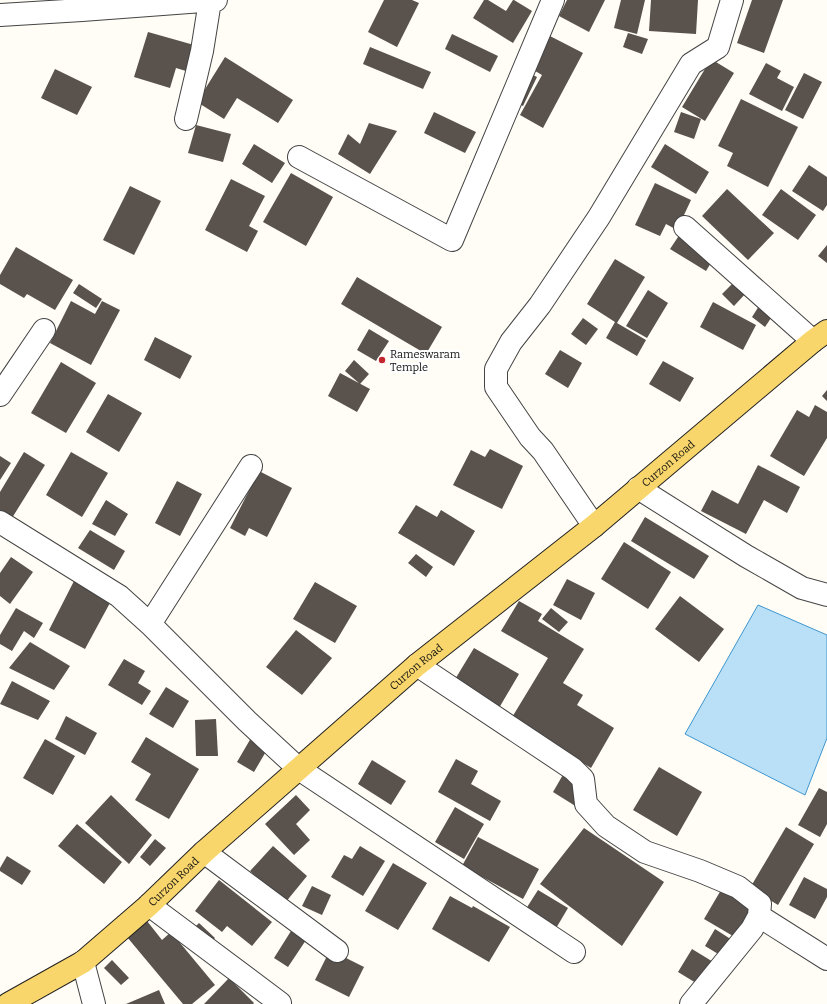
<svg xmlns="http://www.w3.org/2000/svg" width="827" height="1004" font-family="Bitter,serif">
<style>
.water{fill:#b9e0f7;stroke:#3f96cf}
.building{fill:#5a524d}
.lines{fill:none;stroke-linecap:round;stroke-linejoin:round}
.minor-casing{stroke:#444;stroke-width:24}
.major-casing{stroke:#222;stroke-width:24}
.minor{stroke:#fff;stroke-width:22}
.major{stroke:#f9d66b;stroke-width:22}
.poi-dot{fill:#c4262e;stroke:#fff;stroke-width:1.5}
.labels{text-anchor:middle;stroke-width:4;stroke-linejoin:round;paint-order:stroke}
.poi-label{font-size:11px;fill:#111;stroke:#fff;text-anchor:start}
.street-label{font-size:11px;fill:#111;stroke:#fff}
</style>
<rect width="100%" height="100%" fill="#fffdf5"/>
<path class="water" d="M 758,605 L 827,635 L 827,738 L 805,795 L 685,734 Z"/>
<path class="building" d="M 384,0 L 412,0 L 419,3 L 397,47 L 368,32 Z
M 484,0 L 488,0 L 506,11 L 513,0 L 514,0 L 532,11 L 513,43 L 473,18 Z
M 567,0 L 605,0 L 589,32 L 559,16 Z
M 621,0 L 645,0 L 637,34 L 614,28 Z
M 651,0 L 698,0 L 696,34 L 649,31 Z
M 752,0 L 783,0 L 764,53 L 737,43 Z
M 148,32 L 194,45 L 186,71 L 176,68 L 170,88 L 134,77 Z
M 628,33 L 648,39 L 642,54 L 623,47 Z
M 452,34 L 498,56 L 490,72 L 445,49 Z
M 548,35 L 583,53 L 543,128 L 520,115 L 542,75 L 530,68 Z
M 370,47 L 431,72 L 423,89 L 363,64 Z
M 225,57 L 293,100 L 278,123 L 237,98 L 224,119 L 197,102 Z
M 711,59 L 734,73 L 705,121 L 682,107 Z
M 766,63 L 781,71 L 777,78 L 794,87 L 782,111 L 749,94 Z
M 55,69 L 92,87 L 77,115 L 41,98 Z
M 525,71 L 537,77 L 523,106 L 510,99 Z
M 804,73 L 822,82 L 803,119 L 785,110 Z
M 741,99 L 798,127 L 768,187 L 727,166 L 733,153 L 718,146 Z
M 434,112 L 476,132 L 465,153 L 424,133 Z
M 681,112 L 701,119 L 694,139 L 674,132 Z
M 369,123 L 397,131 L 370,174 L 338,154 L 348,134 L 360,144 Z
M 196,125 L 231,134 L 223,162 L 188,153 Z
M 254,144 L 285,163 L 272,183 L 242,164 Z
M 665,144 L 709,172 L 696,194 L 651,167 Z
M 809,165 L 827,177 L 827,205 L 823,211 L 792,191 Z
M 291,173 L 333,197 L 306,246 L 263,222 Z
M 231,179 L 265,196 L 249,226 L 258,231 L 247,252 L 205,230 Z
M 655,183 L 691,200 L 677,230 L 666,224 L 660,236 L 635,225 Z
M 130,186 L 161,201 L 134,255 L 103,240 Z
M 727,189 L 774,233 L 748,260 L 702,216 Z
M 781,189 L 816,215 L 798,240 L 762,215 Z
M 682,231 L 717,253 L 706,271 L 670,249 Z
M 827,245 L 827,263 L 818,256 Z
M 16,247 L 73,280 L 55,310 L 27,294 L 24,298 L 0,284 L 0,275 Z
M 615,259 L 645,277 L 617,323 L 646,340 L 637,356 L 606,338 L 615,322 L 587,304 Z
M 357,277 L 442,327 L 426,354 L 341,304 Z
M 735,281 L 747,292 L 734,306 L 722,294 Z
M 79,284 L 102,299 L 96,308 L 73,293 Z
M 648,290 L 668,303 L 647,338 L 626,326 Z
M 71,301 L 95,314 L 102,301 L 120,310 L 91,365 L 50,343 Z
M 713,302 L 756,325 L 743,350 L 700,327 Z
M 759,306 L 773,315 L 765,327 L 752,317 Z
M 583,318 L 598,329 L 586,345 L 571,334 Z
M 369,329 L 389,341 L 376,361 L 357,350 Z
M 155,337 L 192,356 L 180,379 L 144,360 Z
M 560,350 L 582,363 L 568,388 L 545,374 Z
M 354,360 L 369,374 L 360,384 L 345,371 Z
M 663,361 L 694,378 L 680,402 L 649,384 Z
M 61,362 L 96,383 L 66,433 L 31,413 Z
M 340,373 L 370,389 L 357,412 L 328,396 Z
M 827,390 L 827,401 L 822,396 Z
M 108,394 L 142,413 L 119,452 L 86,432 Z
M 815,405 L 827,412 L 827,438 L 804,476 L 770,456 L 797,410 L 809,417 Z
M 490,449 L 523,466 L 502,509 L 453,485 L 471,450 L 485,457 Z
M 24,452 L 45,465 L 12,518 L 0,511 L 0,492 Z
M 71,452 L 108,473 L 82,517 L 46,495 Z
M 0,456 L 11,463 L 0,480 Z
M 758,465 L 800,487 L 787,513 L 764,500 L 746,534 L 701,511 L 712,490 L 738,504 Z
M 259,471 L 292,488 L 267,537 L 249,528 L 245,536 L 230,528 Z
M 177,481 L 202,494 L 180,536 L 155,523 Z
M 106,500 L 128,514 L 115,536 L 92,524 Z
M 416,505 L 437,517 L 441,510 L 475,531 L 454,566 L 398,533 Z
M 645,517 L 709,556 L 694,579 L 631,541 Z
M 90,530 L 125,551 L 114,570 L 78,548 Z
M 624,542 L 671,572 L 648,609 L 601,579 Z
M 416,554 L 433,567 L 426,577 L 408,563 Z
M 11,557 L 33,572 L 10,604 L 0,596 L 0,573 Z
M 567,579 L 595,593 L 581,620 L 553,605 Z
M 74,581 L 111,601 L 85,649 L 49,630 Z
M 315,582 L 357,606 L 335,643 L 293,619 Z
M 680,596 L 724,629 L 699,662 L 655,629 Z
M 519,601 L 542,614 L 538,621 L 584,649 L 563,683 L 583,695 L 577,705 L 614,728 L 591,768 L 511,719 L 548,658 L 501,631 Z
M 16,608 L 43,623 L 34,638 L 24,631 L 12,651 L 0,644 L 0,635 Z
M 551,608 L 568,622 L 559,632 L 542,619 Z
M 296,630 L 332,658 L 302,695 L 266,667 Z
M 30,642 L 70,666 L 54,690 L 9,668 Z
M 474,648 L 519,674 L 499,708 L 454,681 Z
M 124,659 L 145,671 L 138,683 L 151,691 L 142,705 L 108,685 Z
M 12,681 L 50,701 L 38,720 L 0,704 Z
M 166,687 L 189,701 L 173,728 L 149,714 Z
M 66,716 L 97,733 L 85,755 L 55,739 Z
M 216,719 L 218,756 L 196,756 L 195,720 Z
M 146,737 L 199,769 L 169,819 L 135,800 L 151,774 L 131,762 Z
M 251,738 L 268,748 L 254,772 L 237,762 Z
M 45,739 L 75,756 L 53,795 L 23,778 Z
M 456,759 L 478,771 L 471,784 L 501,801 L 490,821 L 438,792 Z
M 372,760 L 406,781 L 391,805 L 358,784 Z
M 659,767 L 702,792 L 677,836 L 633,810 Z
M 564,773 L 588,788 L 577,807 L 553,792 Z
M 819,788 L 827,792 L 827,824 L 820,837 L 798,825 Z
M 111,795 L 152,835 L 129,864 L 85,823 Z
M 296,795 L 310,810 L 296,824 L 310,840 L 294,855 L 265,824 Z
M 455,807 L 484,824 L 464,859 L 435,842 Z
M 77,824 L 122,862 L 104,884 L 58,846 Z
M 786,827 L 814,844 L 778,905 L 750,888 Z
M 584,828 L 664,882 L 622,946 L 540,884 Z
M 478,837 L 539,869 L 523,899 L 462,866 Z
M 155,839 L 166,848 L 150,866 L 140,857 Z
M 273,846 L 307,876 L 285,903 L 250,871 Z
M 360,846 L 385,861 L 363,896 L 331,877 L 344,855 L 352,859 Z
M 7,856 L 31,871 L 22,885 L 0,871 L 0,868 Z
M 393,863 L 427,883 L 398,930 L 365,911 Z
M 804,877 L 827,889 L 827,897 L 815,919 L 789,905 Z
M 219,880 L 272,922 L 252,946 L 227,926 L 222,932 L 195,911 Z
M 312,886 L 331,895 L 322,915 L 302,906 Z
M 538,890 L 568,908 L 555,930 L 524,912 Z
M 721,890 L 767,917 L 750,946 L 704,919 Z
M 450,896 L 472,908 L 473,906 L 510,927 L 489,962 L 432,929 Z
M 147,921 L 162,940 L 171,932 L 215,985 L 192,1004 L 183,1004 L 127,937 Z
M 199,923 L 215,938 L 208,946 L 191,931 Z
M 715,929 L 743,947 L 733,963 L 705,946 Z
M 291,931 L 306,940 L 288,967 L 274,958 Z
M 692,949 L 728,971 L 714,994 L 678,972 Z
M 330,950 L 364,967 L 349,997 L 315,980 Z
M 112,960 L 129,978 L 121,985 L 104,968 Z
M 229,978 L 254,1003 L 253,1004 L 204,1004 Z
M 159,990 L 165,1004 L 126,1004 Z"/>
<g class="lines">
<defs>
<path id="minor" d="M 0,15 L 82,10 L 216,0
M 186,119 L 202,51 L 210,1
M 299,157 L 452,240 L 553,0
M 685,227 L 813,341
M 0,395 L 44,330
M 638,488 L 746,556 L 802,588 L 827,595
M 0,522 L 119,596 L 150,624 L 247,721 L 299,769 L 574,952
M 594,526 L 543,451 L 530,437 L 496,387 L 496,369 L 511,342 L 540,305 L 599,217 L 691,64 L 718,47 L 732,0
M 150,624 L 251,466
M 417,665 L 573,769 L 583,779 L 586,804 L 606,826 L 645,852 L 700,871 L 738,887 L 760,904 L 759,916 L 752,929 L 691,1004
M 204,852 L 337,951
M 149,905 L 280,1003
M 759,916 L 827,959
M 83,962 L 94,1004"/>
<g id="major">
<path id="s1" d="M 8,1004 L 83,962 L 149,905 L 204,852 L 417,665 L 594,526 L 813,341 L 827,331"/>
</g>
</defs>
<use href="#minor" class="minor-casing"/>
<use href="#major" class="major-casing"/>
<use href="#minor" class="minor"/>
<use href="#major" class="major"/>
</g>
<circle class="poi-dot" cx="382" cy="360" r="4"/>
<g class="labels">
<g class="poi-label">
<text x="390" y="358">Rameswaram<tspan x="390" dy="13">Temple</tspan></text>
</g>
<g class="street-label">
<text dy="4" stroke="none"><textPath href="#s1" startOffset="855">Curzon Road</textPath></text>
<text dy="4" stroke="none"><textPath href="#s1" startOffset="531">Curzon Road</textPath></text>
<text dy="4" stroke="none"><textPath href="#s1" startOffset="207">Curzon Road</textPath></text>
</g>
</g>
</svg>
